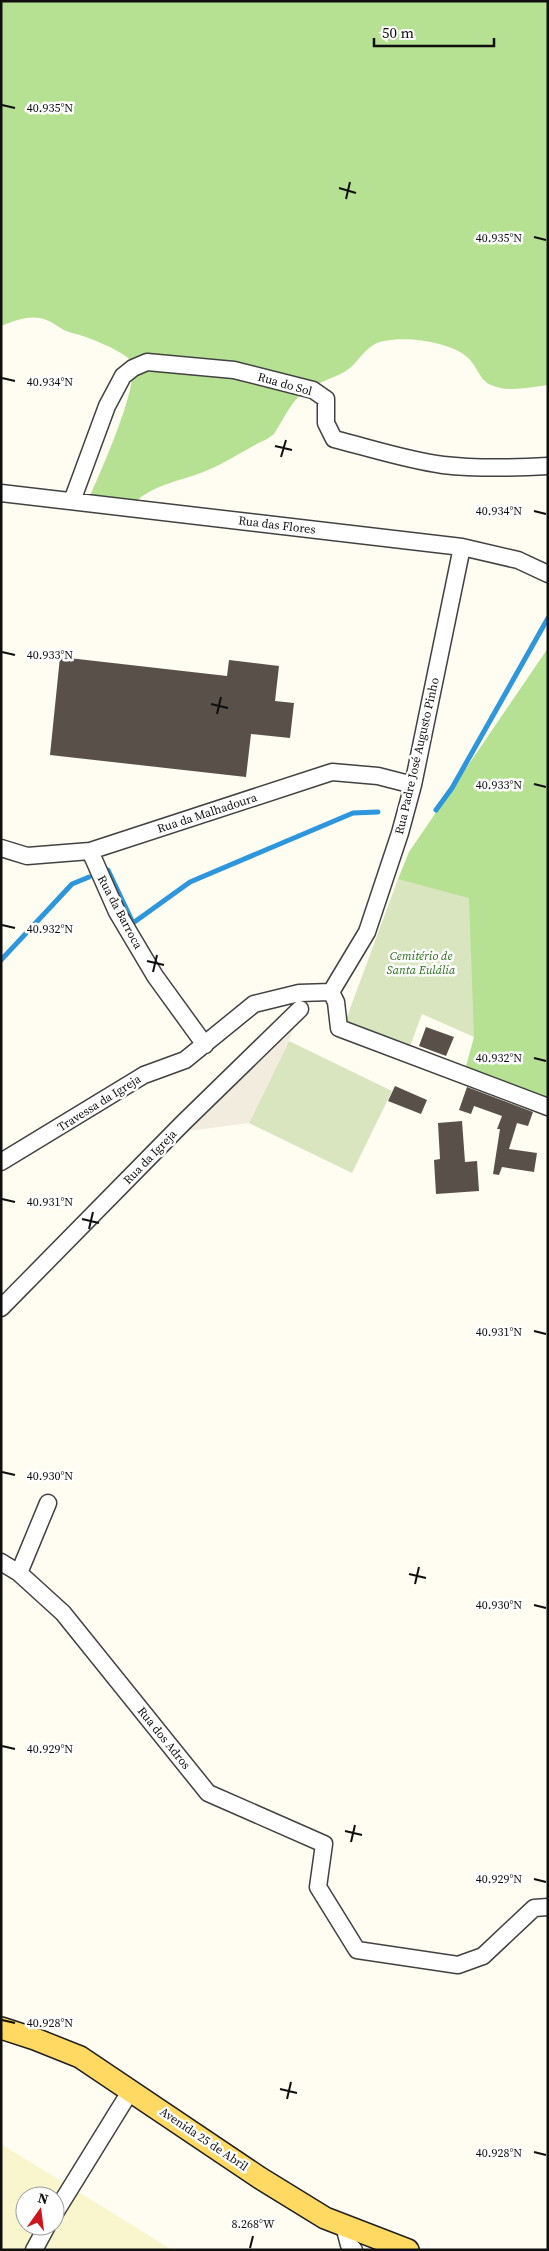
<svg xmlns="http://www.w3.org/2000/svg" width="549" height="2251" font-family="'Source Serif 4',serif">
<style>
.farmland{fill:#f9f5cd;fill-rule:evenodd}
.forest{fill:#b6e192}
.cemetery{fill:#d8e5be}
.plaza{fill:#f1ecdd}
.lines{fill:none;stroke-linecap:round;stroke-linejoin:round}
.stream{stroke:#2d96dc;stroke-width:5}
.building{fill:#59504a}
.minor-casing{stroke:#424242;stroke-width:19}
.major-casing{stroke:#202020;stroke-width:24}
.minor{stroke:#fff;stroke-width:16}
.major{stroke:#ffd961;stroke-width:21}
.ticks{fill:none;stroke:#0f0f0f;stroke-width:2}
.labels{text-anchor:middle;stroke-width:5;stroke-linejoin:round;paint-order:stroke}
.street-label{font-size:12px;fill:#0f0f0f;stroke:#fff}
.park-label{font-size:12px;font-style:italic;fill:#296f17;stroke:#fff}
.ticks-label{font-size:12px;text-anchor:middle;fill:#0f0f0f;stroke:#fff;stroke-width:5;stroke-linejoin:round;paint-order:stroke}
</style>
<rect width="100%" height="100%" fill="#fffcf1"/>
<path class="farmland" d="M 1,2144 L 111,2212 L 172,2250 L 1,2250 ZM 25,2196 L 55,2196 L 55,2226 L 25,2226 Z"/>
<path class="forest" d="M 1,1 L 548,1 L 548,385 C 529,387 509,393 491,385 C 479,380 477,365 467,357 C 449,341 397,334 375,344 C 365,349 358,361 350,368 C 337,378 319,381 305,391 C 292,400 283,420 274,434 L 267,439 C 247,448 229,461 208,470 C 183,481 155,483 134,503 L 90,496 C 99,475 144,377 130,360 C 121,350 86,336 72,333 C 63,331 57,325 49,321 C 33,313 16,320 1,326 Z
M 548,648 L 548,1101 L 465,1070 L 474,1037 L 398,879 L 409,852 Z"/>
<path class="cemetery" d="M 398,879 L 469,898 L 474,1037 L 422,1014 L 409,1049 L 344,1025 Z
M 289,1041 L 392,1091 L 352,1173 L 249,1123 Z"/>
<path class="plaza" d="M 300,1009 L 289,1041 L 249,1123 L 173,1133 Z"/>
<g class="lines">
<path class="stream" d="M 436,810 L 452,788 L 548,618
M 108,870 L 133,923 L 190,882 L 353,813 L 378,812
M 1,960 L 72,884 L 89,877"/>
</g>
<path class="building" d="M 60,657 L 227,676 L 229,660 L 279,666 L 275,701 L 294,703 L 290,738 L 251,734 L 246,777 L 50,755 Z
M 426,1027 L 454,1037 L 446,1056 L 419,1046 Z
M 395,1086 L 427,1100 L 421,1114 L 388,1101 Z
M 467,1087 L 533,1112 L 528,1126 L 517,1123 L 509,1149 L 537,1153 L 534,1172 L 502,1167 L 499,1175 L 493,1174 L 500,1129 L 497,1129 L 502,1116 L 474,1106 L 471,1114 L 459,1110 Z
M 462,1121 L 465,1162 L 477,1161 L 479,1191 L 436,1194 L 434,1160 L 440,1159 L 438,1123 Z"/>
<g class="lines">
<defs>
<path id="minor" d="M 1,493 L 462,547 L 518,560 L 548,574
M 72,501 L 107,406 L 123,376 L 133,368 L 147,362 L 234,370 L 313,390 L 326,399 L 326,423 L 334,439 C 370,448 406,460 443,465 C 478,469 513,468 548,466
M 1,848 L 27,856 L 90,851 L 332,772 L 378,776 L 413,785
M 90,851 L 117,912 L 155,976 L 205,1045
M 331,992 L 367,932 L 400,833 L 413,785 L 462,547
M 331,992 L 336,1002 L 339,1028 L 548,1107
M 1,1162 L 144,1075 L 185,1060 L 254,1004 L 299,993 L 331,992
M 1,1308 L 183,1123 L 300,1009
M 1,1562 L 19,1573 L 63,1613 L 208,1793 L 324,1844 L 318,1887 L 357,1950 L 458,1965 L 483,1956 L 534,1908 L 548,1907
M 19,1573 L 48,1503
M 55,2213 L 131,2090
M 344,2226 L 349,2245 L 354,2250
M 34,2250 L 47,2226"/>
<path id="major" d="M 1,2028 L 35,2039 L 80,2057 L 260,2178 L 325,2218 L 408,2250"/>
</defs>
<use href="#minor" class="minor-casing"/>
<use href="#major" class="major-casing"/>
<use href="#minor" class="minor"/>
<use href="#major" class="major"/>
</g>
<path class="ticks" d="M 2,105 L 15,108M 339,188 L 356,193M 346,199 L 350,182M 534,237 L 546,240M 2,378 L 15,381M 275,446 L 292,450M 281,457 L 286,440M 534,511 L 546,514M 2,652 L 15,655M 211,704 L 228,708M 217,714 L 221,697M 534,784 L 546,787M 2,925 L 15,928M 147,961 L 164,965M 153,972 L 157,955M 534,1058 L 546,1061M 2,1199 L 15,1202M 82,1219 L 99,1223M 89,1229 L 93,1212M 534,1331 L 546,1334M 2,1472 L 15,1475M 409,1574 L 426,1578M 415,1584 L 419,1567M 534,1605 L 546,1608M 2,1746 L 15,1749M 345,1831 L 362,1835M 351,1842 L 355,1825M 534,1879 L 546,1882M 2,2020 L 15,2023M 280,2089 L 297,2093M 287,2099 L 291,2082M 534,2152 L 546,2155M 250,2248 L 253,2236"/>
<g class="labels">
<g class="street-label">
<text transform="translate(285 384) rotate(16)" y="4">Rua do Sol</text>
<text transform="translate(277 525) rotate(7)" y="4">Rua das Flores</text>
<text transform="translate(417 756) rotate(-77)" y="4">Rua Padre José Augusto Pinho</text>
<text transform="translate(207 813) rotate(-18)" y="4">Rua da Malhadoura</text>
<text transform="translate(120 912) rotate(62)" y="4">Rua da Barroca</text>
<text transform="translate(99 1103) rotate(-32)" y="4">Travessa da Igreja</text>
<text transform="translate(150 1157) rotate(-46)" y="4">Rua da Igreja</text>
<text transform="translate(164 1738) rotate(51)" y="4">Rua dos Adros</text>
<text transform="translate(204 2139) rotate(34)" y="4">Avenida 25 de Abril</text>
</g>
<g class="park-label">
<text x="421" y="960">Cemitério de<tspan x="421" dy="14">Santa Eulália</tspan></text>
</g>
</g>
<g class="ticks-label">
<text x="50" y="112">40.935°N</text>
<text x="499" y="242">40.935°N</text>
<text x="50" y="386">40.934°N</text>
<text x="499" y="515">40.934°N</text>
<text x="50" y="659">40.933°N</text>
<text x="499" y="789">40.933°N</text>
<text x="50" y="933">40.932°N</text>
<text x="499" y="1062">40.932°N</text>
<text x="50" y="1206">40.931°N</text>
<text x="499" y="1336">40.931°N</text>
<text x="50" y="1480">40.930°N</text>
<text x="499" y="1609">40.930°N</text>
<text x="50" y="1753">40.929°N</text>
<text x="499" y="1883">40.929°N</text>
<text x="50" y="2027">40.928°N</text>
<text x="499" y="2157">40.928°N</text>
<text x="253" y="2228">8.268°W</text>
</g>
<rect width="549" height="2251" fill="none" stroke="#0f0f0f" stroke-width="5"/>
<g transform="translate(40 2211) rotate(14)"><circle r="24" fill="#ffffff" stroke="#9f9f9f"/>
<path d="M0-4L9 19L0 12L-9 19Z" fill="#cf161e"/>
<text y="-8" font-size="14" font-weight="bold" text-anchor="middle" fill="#0f0f0f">N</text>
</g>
<path d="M374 38v8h120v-8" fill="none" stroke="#0f0f0f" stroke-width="2.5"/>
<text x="382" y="38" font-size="15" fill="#0f0f0f" stroke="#ffffff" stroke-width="4" paint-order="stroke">50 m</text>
</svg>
